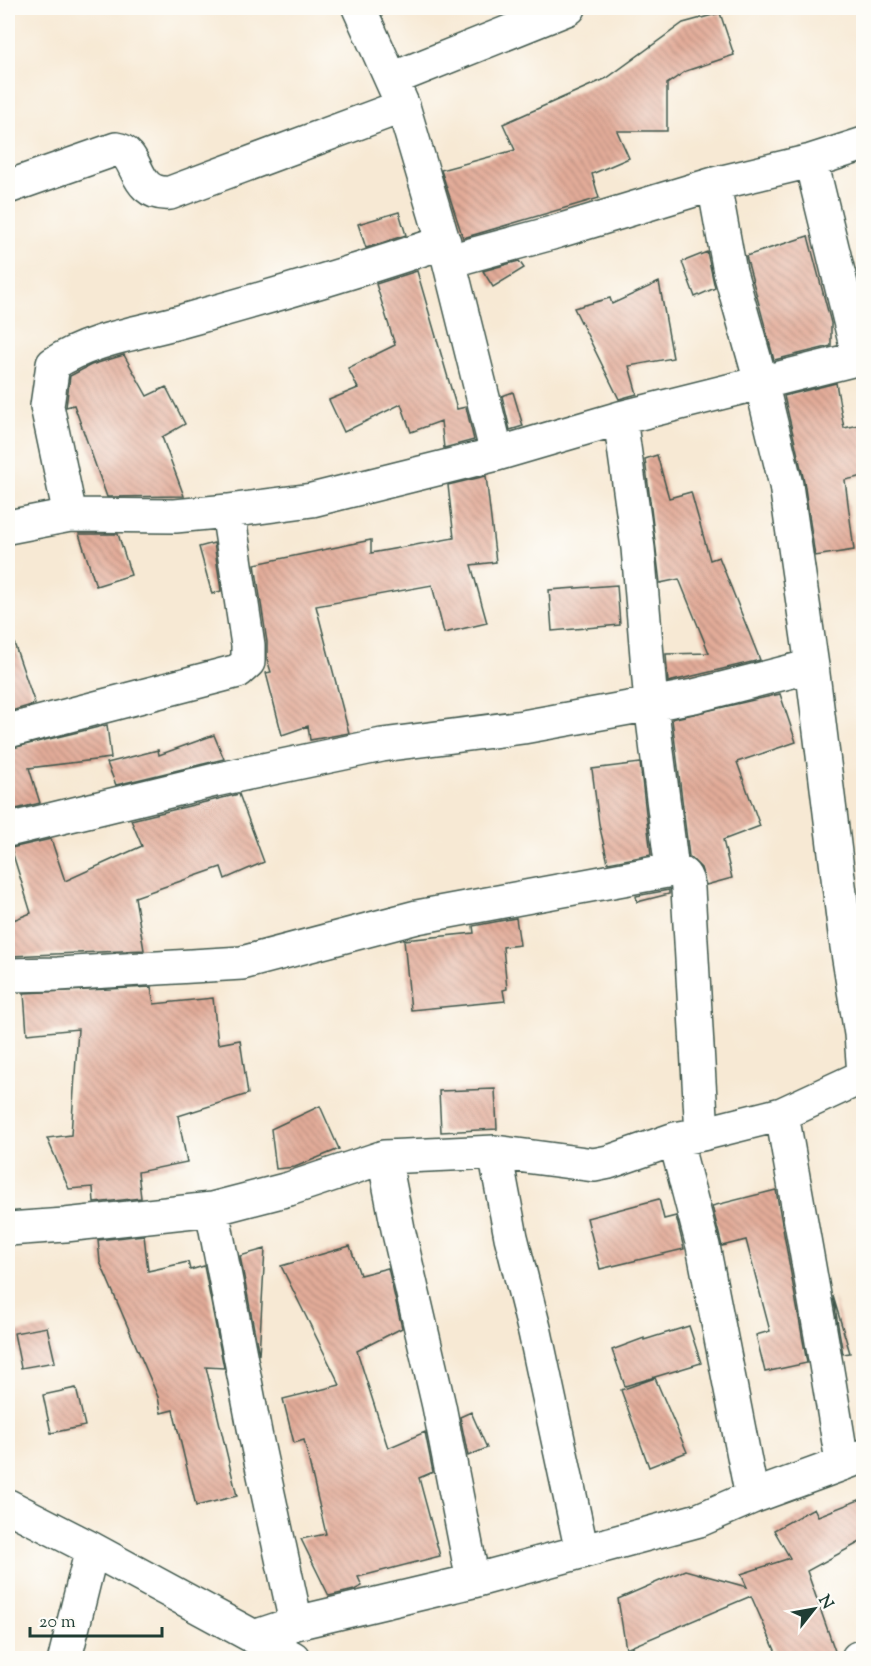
<svg xmlns="http://www.w3.org/2000/svg" width="871" height="1666" font-family="'Sorts Mill Goudy',serif">
<style>
.building{fill:url(#building-back-hatch)}
.lines{fill:none;stroke-linecap:round;stroke-linejoin:round}
.street-casing{stroke:#3f574c;stroke-width:36}
.street{stroke:#fff;stroke-width:33}
</style>
<defs>
<pattern id="building-back-hatch" width="6" height="6" patternUnits="userSpaceOnUse" patternTransform="scale(1.5)"><rect width="6" height="6" fill="#e3ac99"/><path d="M-1 5l2 2M0 0l6 6M5-1l2 2" fill="none" stroke="#b78d7e"/></pattern>
</defs>
<rect width="100%" height="100%" fill="#fdfcf7"/>
<filter id="ink" filterUnits="userSpaceOnUse"><feTurbulence type="fractalNoise" baseFrequency=".0167" numOctaves="2"/><feDisplacementMap in="SourceGraphic" scale="12" xChannelSelector="R" yChannelSelector="G"/><feConvolveMatrix kernelMatrix="1 2 1 2 8 2 1 2 1" color-interpolation-filters="sRGB"/></filter>
<filter id="wash" filterUnits="userSpaceOnUse"><feTurbulence type="fractalNoise" baseFrequency=".008" numOctaves="4" result="noise"/><feDisplacementMap in="SourceGraphic" scale="24" xChannelSelector="R" yChannelSelector="G"/><feGaussianBlur stdDeviation="1.35" result="paint"/><feColorMatrix in="noise" values="0 0 0 0 0 0 0 0 0 0 0 0 0 0 0 0 0 1.4 0 .05"/><feComposite in="paint" operator="in"/></filter>
<g filter="url(#wash)">
<rect width="100%" height="100%" fill="#f7e9d4"/>
<g id="blocks">
<path class="building" d="M 720,13 L 734,55 L 686,71 L 667,84 L 667,131 L 617,131 L 629,158 L 592,174 L 599,198 L 463,238 L 441,170 L 515,150 L 503,124 L 607,78 L 683,23 Z
M 399,212 L 406,235 L 366,248 L 358,224 Z
M 808,236 L 831,323 L 831,346 L 774,360 L 746,256 Z
M 707,252 L 715,288 L 695,297 L 682,262 Z
M 519,261 L 524,268 L 493,287 L 483,271 Z
M 417,271 L 457,409 L 466,407 L 474,440 L 444,448 L 441,421 L 411,432 L 401,404 L 344,432 L 329,400 L 358,388 L 348,368 L 395,345 L 376,284 Z
M 659,282 L 673,358 L 629,366 L 637,394 L 619,399 L 574,308 L 610,298 L 612,304 Z
M 124,355 L 147,396 L 166,387 L 185,424 L 162,437 L 184,496 L 107,497 L 74,405 L 66,407 L 70,376 L 91,365 Z
M 836,383 L 844,428 L 864,424 L 864,476 L 845,480 L 854,550 L 815,556 L 804,481 L 784,396 Z
M 513,392 L 523,426 L 510,430 L 502,396 Z
M 657,455 L 669,498 L 691,492 L 710,560 L 719,557 L 760,660 L 668,682 L 666,654 L 709,653 L 679,579 L 660,583 L 645,459 Z
M 486,476 L 496,562 L 471,565 L 487,623 L 444,633 L 432,585 L 316,606 L 349,733 L 310,740 L 308,726 L 282,735 L 266,673 L 271,672 L 267,659 L 267,642 L 255,564 L 371,540 L 371,553 L 454,538 L 448,485 Z
M 79,534 L 118,534 L 131,575 L 96,586 Z
M 214,543 L 221,591 L 212,594 L 199,547 Z
M 617,585 L 620,625 L 552,631 L 549,590 Z
M 13,640 L 35,704 L 8,712 L 8,641 Z
M 780,694 L 796,742 L 737,762 L 760,826 L 723,840 L 732,878 L 706,885 L 701,868 L 689,856 L 672,719 Z
M 107,725 L 111,758 L 29,768 L 40,803 L 8,811 L 8,749 Z
M 214,735 L 224,759 L 116,785 L 107,763 L 158,750 L 159,755 Z
M 640,763 L 651,855 L 608,863 L 599,824 L 592,769 Z
M 239,794 L 264,862 L 225,879 L 221,867 L 135,897 L 144,950 L 11,956 L 8,947 L 8,922 L 31,913 L 11,848 L 51,839 L 65,881 L 142,846 L 131,820 Z
M 669,890 L 669,894 L 637,902 L 636,896 Z
M 516,918 L 520,945 L 503,947 L 507,989 L 503,990 L 505,1001 L 411,1010 L 404,940 L 474,933 L 473,926 Z
M 151,987 L 154,1004 L 213,998 L 218,1044 L 240,1040 L 248,1094 L 178,1116 L 187,1162 L 138,1172 L 141,1198 L 94,1203 L 93,1187 L 69,1189 L 47,1138 L 71,1135 L 78,1029 L 27,1034 L 24,993 Z
M 495,1089 L 497,1129 L 441,1132 L 439,1091 Z
M 320,1106 L 339,1149 L 295,1167 L 276,1169 L 271,1129 Z
M 776,1190 L 807,1363 L 765,1372 L 756,1335 L 770,1331 L 746,1240 L 722,1246 L 712,1206 Z
M 659,1199 L 664,1219 L 676,1216 L 684,1249 L 600,1269 L 587,1218 Z
M 144,1235 L 148,1271 L 188,1262 L 190,1270 L 204,1266 L 224,1368 L 206,1367 L 237,1496 L 196,1506 L 173,1410 L 161,1413 L 158,1397 L 100,1262 L 98,1240 Z
M 350,1246 L 360,1275 L 388,1268 L 402,1328 L 357,1351 L 388,1448 L 425,1432 L 433,1472 L 419,1478 L 440,1556 L 358,1577 L 362,1586 L 354,1590 L 329,1596 L 301,1539 L 326,1534 L 304,1440 L 294,1443 L 283,1399 L 340,1385 L 281,1266 Z
M 265,1249 L 259,1355 L 240,1256 Z
M 833,1296 L 850,1353 L 843,1354 Z
M 689,1326 L 701,1363 L 625,1386 L 612,1350 L 644,1338 L 644,1340 Z
M 47,1327 L 55,1362 L 21,1368 L 14,1333 Z
M 655,1378 L 687,1452 L 649,1467 L 621,1390 Z
M 76,1388 L 85,1426 L 51,1433 L 43,1395 Z
M 471,1412 L 487,1448 L 468,1456 L 460,1417 Z
M 864,1498 L 864,1540 L 807,1571 L 835,1651 L 814,1659 L 779,1659 L 751,1596 L 626,1649 L 618,1599 L 685,1570 L 747,1587 L 741,1574 L 790,1558 L 774,1530 L 814,1508 L 818,1516 Z"/>
</g>
</g>
<g filter="url(#ink)">
<use href="#blocks" fill-opacity="0" stroke="#3f574c" stroke-width="1.5"/>
<g class="lines">
<defs>
<path id="street" d="M 359,8 L 403,106 L 449,261 L 497,454
M 392,79 L 569,8
M 811,161 L 859,358
M 714,184 L 730,272 L 761,382 L 786,485 L 812,666 L 845,934 L 861,1034 L 864,1075
M 8,187 L 116,149 C 141,152 131,196 170,193 L 403,106
M 449,261 L 552,233 L 714,184 L 811,161 L 864,144
M 620,418 L 638,548 L 651,704 L 672,870
M 70,515 L 47,406 L 53,364 C 93,338 141,333 186,320 C 273,296 359,271 444,242
M 8,527 L 70,515 L 175,516 L 228,511 L 312,500 L 497,454 L 620,418 L 864,357
M 8,731 L 238,671 L 248,662 L 248,645 L 228,511
M 8,830 L 215,780 L 382,745 L 523,727 L 651,704 L 694,696 L 812,666
M 8,975 L 58,974 L 242,963 L 417,917 L 672,870 C 684,873 687,876 688,889 L 702,1134 L 675,1139 L 703,1246 L 752,1497
M 782,1114 C 802,1230 824,1346 842,1462
M 702,1134 L 782,1114 L 864,1076
M 495,1152 L 511,1237 L 535,1332 L 582,1552
M 384,1157 L 398,1229 L 439,1406 L 473,1581
M 212,1209 L 256,1438 L 296,1623
M 8,1229 L 65,1225 L 212,1209 L 289,1189 L 384,1157 L 495,1152 L 594,1165 L 609,1162 L 675,1139
M 8,1506 L 92,1549 L 293,1658
M 254,1637 L 296,1623 L 473,1581 L 699,1520 L 752,1497 L 864,1456
M 65,1658 L 92,1549
M 858,1658 L 864,1656"/>
</defs>
<use href="#street" class="street-casing"/>
<use href="#street" class="street"/>
</g>
</g>
<rect width="871" height="1666" fill="none" stroke="#fdfcf7" stroke-width="30"/>
<g transform="translate(814 1609) rotate(59)" stroke="#fdfcf7" stroke-width="4.5" paint-order="stroke">
<path d="M0-4.5L10 22L0 15L-10 22Z" fill="#1f3d34"/>
<text y="-9" font-size="16" font-weight="bold" text-anchor="middle" fill="#1f3d34">N</text>
</g>
<path d="M30 1627v9h132v-9" fill="none" stroke="#1f3d34" stroke-width="3"/>
<text x="39" y="1627" font-size="18" fill="#1f3d34" stroke="#fdfcf7" stroke-width="4.5" paint-order="stroke">20 m</text>
</svg>
